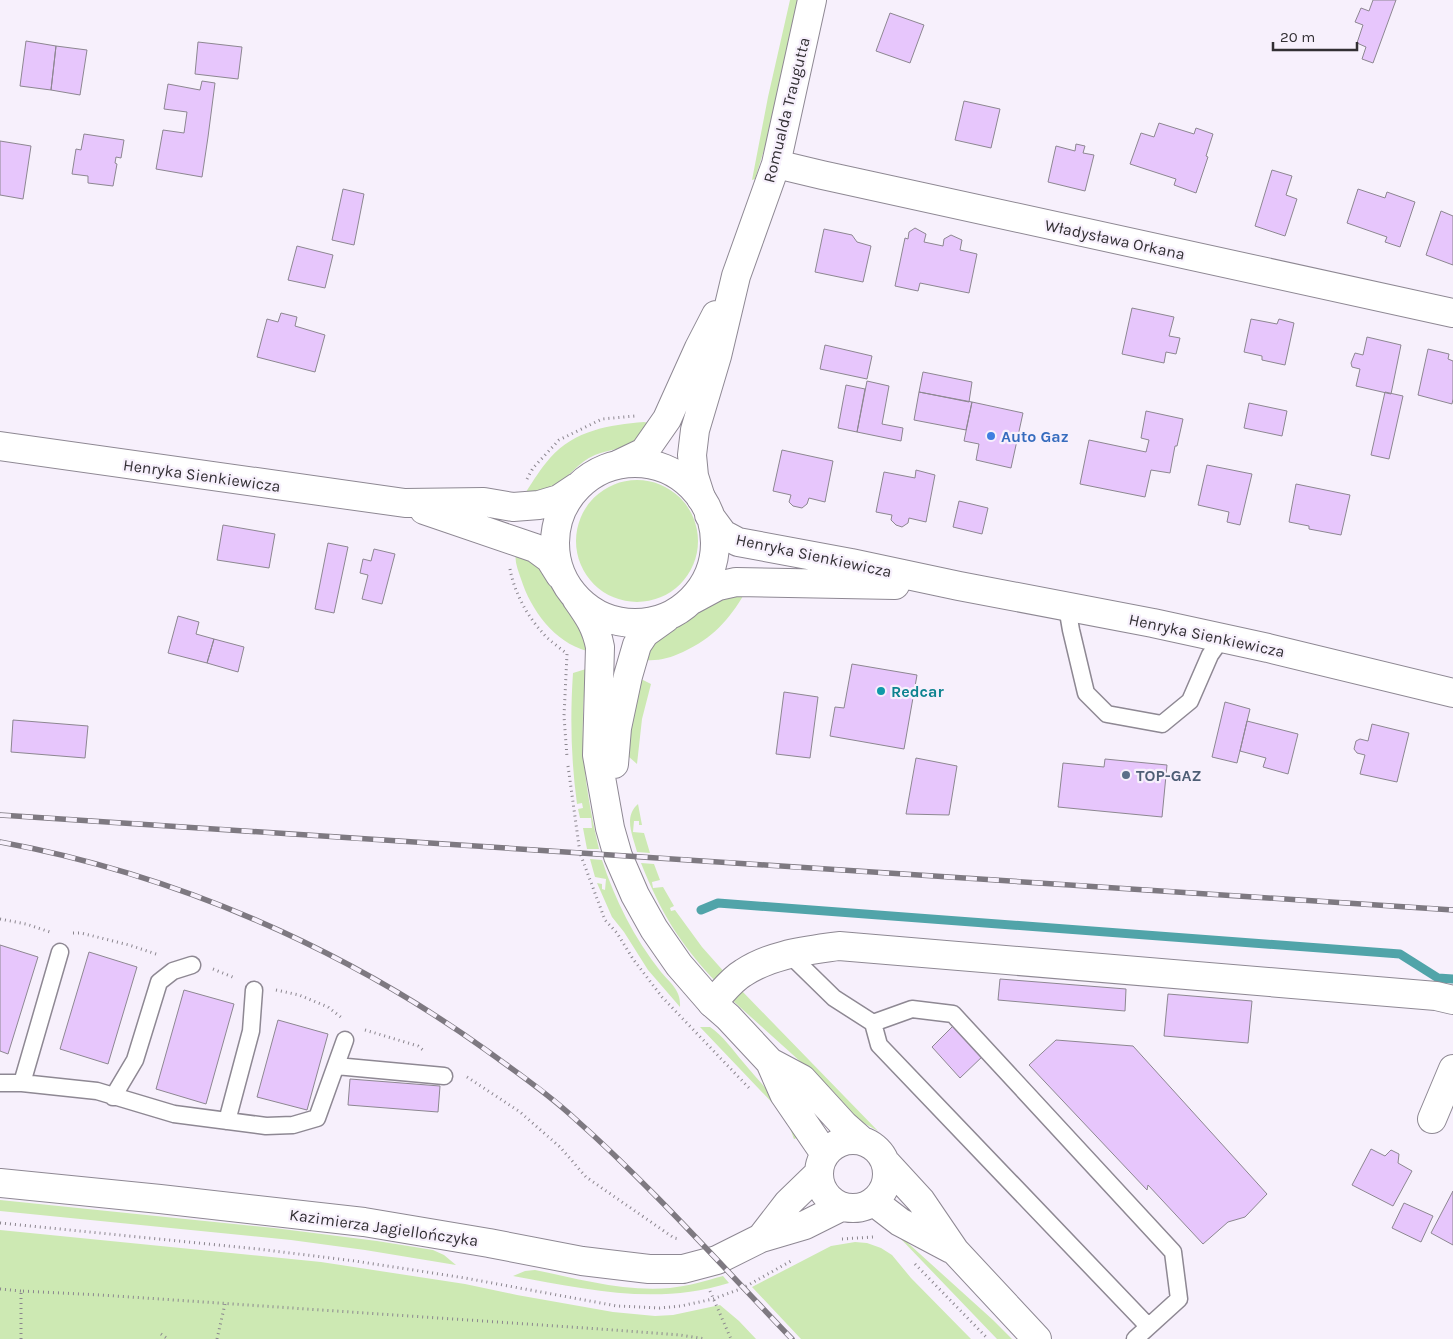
<svg xmlns="http://www.w3.org/2000/svg" width="1453" height="1339" font-family="Karla,sans-serif">
<style>
.green{fill:#cde9b3}
.lines{fill:none;stroke-linecap:round;stroke-linejoin:round}
.stream{stroke:#51a4a9;stroke-width:9}
.building{fill:#e7c6fc;stroke:#8d8791}
.lane-casing{stroke:#8e8893;stroke-width:19}
.street-casing{stroke:#8e8893;stroke-width:30}
.secondary-casing{stroke:#8e8893;stroke-width:30}
.path{stroke:#8b868e;stroke-width:3;stroke-dasharray:1 4;stroke-linecap:butt}
.lane{stroke:#fff;stroke-width:16}
.street{stroke:#fff;stroke-width:28}
.secondary{stroke:#fff;stroke-width:28}
.rail-casing{stroke:#7e7981;stroke-width:5.5}
.rail{stroke:#f7f0fc;stroke-width:4;stroke-dasharray:11;stroke-linecap:butt}
.shop-dot{fill:#3f7fe0;stroke:#f7f0fc;stroke-width:2}
.culture-dot{fill:#0f9aa8;stroke:#f7f0fc;stroke-width:2}
.service-dot{fill:#5c6f8a;stroke:#f7f0fc;stroke-width:2}
.labels{text-anchor:middle;stroke-width:4.5;stroke-linejoin:round;paint-order:stroke}
.street-label{font-size:16px;fill:#322f33;stroke:#f7f0fc}
.shop-label{font-size:16px;font-weight:bold;fill:#366cbe;stroke:#f7f0fc;text-anchor:start}
.culture-label{font-size:16px;font-weight:bold;fill:#0d838f;stroke:#f7f0fc;text-anchor:start}
.service-label{font-size:16px;font-weight:bold;fill:#4e5e75;stroke:#f7f0fc;text-anchor:start}
</style>
<rect width="100%" height="100%" fill="#f7f0fc"/>
<path class="green" d="M 790,0 L 798,0 L 767,140 L 755,179 L 752,180 L 768,97 Z
M 644,422 L 649,423 C 645,429 640,437 635,441 C 623,449 608,450 595,455 C 578,462 568,479 552,487 C 544,492 535,492 526,492 C 533,481 541,468 550,458 C 575,430 609,425 644,422 Z
M576 541a61 61 0 1 1 122 0a61 61 0 1 1-122 0Z
M 516,552 L 530,557 L 548,576 L 557,592 L 583,630 L 587,651 C 554,642 531,610 521,579 C 518,570 514,561 516,552 Z
M 745,593 C 728,621 713,638 683,652 C 670,658 659,661 645,660 L 649,648 L 663,633 L 686,620 L 709,602 Z
M 586,669 C 584,694 582,718 583,743 C 584,779 591,814 599,849 L 587,849 L 583,828 L 592,828 L 591,818 L 580,818 L 578,809 L 583,808 L 582,803 L 577,804 C 571,760 570,717 573,673 Z
M 639,678 L 651,684 L 642,719 L 637,764 L 628,756 L 627,735 Z
M 638,804 L 642,825 L 639,825 L 639,821 L 634,821 L 633,832 L 644,833 L 650,853 L 637,852 C 633,836 623,817 638,804 Z
M 590,859 L 602,860 C 615,900 634,938 661,972 C 671,984 681,990 680,1007 L 648,970 L 624,932 L 612,917 L 597,883 L 602,884 L 602,889 L 605,890 L 606,879 L 595,877 Z
M 641,863 L 654,864 L 660,880 L 652,882 L 653,888 L 663,887 L 674,906 L 670,908 L 671,911 L 675,910 L 702,947 L 726,974 L 717,983 C 680,944 661,913 641,863 Z
M 741,990 L 878,1131 L 860,1121 L 832,1090 L 731,999 Z
M 700,1027 L 710,1027 C 723,1036 733,1050 743,1062 C 763,1086 786,1108 797,1138 L 794,1139 L 790,1128 L 781,1112 Z
M 0,1200 L 274,1228 L 377,1241 L 433,1250 L 444,1255 L 456,1265 L 365,1250 L 291,1240 L 0,1211 Z
M 0,1230 L 321,1262 L 465,1284 L 517,1295 L 613,1312 L 655,1316 L 673,1315 L 720,1305 L 739,1321 L 756,1339 L 0,1339 Z
M 899,1235 L 993,1320 L 1012,1339 L 997,1339 L 900,1238 Z
M 855,1242 L 867,1243 L 881,1248 L 892,1255 L 911,1278 L 971,1339 L 801,1339 L 752,1287 L 831,1246 Z
M 535,1270 C 579,1279 625,1292 670,1288 C 688,1286 705,1281 723,1276 L 729,1283 C 656,1306 586,1289 513,1276 L 525,1271 Z"/>
<g class="lines">
<path class="stream" d="M 701,910 L 718,903 L 1400,954 L 1438,978 L 1453,979"/>
</g>
<path class="building" d="M 1373,0 L 1396,0 L 1373,63 L 1362,59 L 1366,47 L 1357,43 L 1363,25 L 1355,22 L 1361,8 L 1369,11 Z
M 890,13 L 924,25 L 910,63 L 876,51 Z
M 26,41 L 56,46 L 51,90 L 20,86 Z
M 198,42 L 242,47 L 238,79 L 195,74 Z
M 56,46 L 87,50 L 80,95 L 51,90 Z
M 202,81 L 215,83 L 208,137 L 202,177 L 156,169 L 163,130 L 184,133 L 187,112 L 164,109 L 168,84 L 200,90 Z
M 964,101 L 1000,109 L 991,148 L 955,140 Z
M 1159,123 L 1194,134 L 1196,128 L 1213,134 L 1206,156 L 1208,157 L 1196,193 L 1174,185 L 1176,179 L 1130,164 L 1141,133 L 1154,137 Z
M 84,134 L 124,140 L 121,158 L 116,157 L 115,163 L 117,164 L 113,186 L 88,183 L 88,176 L 72,174 L 76,149 L 81,150 Z
M 0,141 L 31,146 L 23,199 L 0,195 Z
M 1076,144 L 1085,146 L 1083,153 L 1094,155 L 1085,191 L 1048,182 L 1056,146 L 1075,151 Z
M 1272,170 L 1292,176 L 1286,195 L 1297,199 L 1285,236 L 1255,226 Z
M 343,189 L 364,194 L 354,245 L 332,240 Z
M 1358,189 L 1385,198 L 1387,192 L 1415,202 L 1400,247 L 1385,242 L 1387,237 L 1347,223 Z
M 1441,211 L 1453,216 L 1453,265 L 1426,255 Z
M 915,228 L 926,234 L 924,242 L 943,246 L 944,239 L 951,235 L 962,240 L 960,250 L 977,254 L 969,293 L 920,283 L 918,291 L 895,286 L 905,238 L 908,239 L 909,232 Z
M 824,229 L 852,235 L 857,242 L 871,246 L 863,282 L 815,272 Z
M 297,246 L 333,255 L 325,288 L 288,280 Z
M 1132,308 L 1174,317 L 1169,336 L 1180,338 L 1176,354 L 1166,352 L 1164,363 L 1122,354 Z
M 281,313 L 297,317 L 295,326 L 325,335 L 315,372 L 257,357 L 267,319 L 278,322 Z
M 1251,319 L 1277,324 L 1279,319 L 1294,323 L 1285,365 L 1262,360 L 1262,356 L 1244,352 Z
M 1367,337 L 1401,345 L 1391,394 L 1356,386 L 1360,369 L 1352,367 L 1351,363 L 1355,353 L 1363,355 Z
M 825,345 L 872,356 L 867,379 L 820,369 Z
M 1428,349 L 1449,354 L 1448,359 L 1453,361 L 1453,399 L 1452,404 L 1418,395 Z
M 923,372 L 972,382 L 969,402 L 919,392 Z
M 867,381 L 889,386 L 882,424 L 903,428 L 901,441 L 857,432 Z
M 846,385 L 865,389 L 857,432 L 838,428 Z
M 919,392 L 972,402 L 966,430 L 914,420 Z
M 1385,392 L 1403,396 L 1389,459 L 1371,455 Z
M 972,402 L 1023,413 L 1011,468 L 976,460 L 979,444 L 964,441 Z
M 1249,403 L 1287,411 L 1282,436 L 1244,428 Z
M 1146,411 L 1183,419 L 1177,446 L 1175,446 L 1170,473 L 1151,470 L 1145,497 L 1080,484 L 1089,440 L 1146,452 L 1149,440 L 1141,438 Z
M 782,450 L 833,461 L 825,502 L 809,498 L 807,504 L 802,508 L 793,506 L 789,502 L 791,495 L 773,491 Z
M 1207,465 L 1252,474 L 1240,525 L 1227,522 L 1229,512 L 1198,505 Z
M 916,470 L 935,475 L 926,522 L 909,518 L 908,523 L 902,527 L 896,525 L 891,520 L 892,515 L 876,512 L 884,472 L 915,478 Z
M 1296,484 L 1350,495 L 1341,535 L 1309,529 L 1309,526 L 1289,522 Z
M 959,501 L 988,508 L 982,534 L 953,527 Z
M 223,525 L 275,534 L 269,568 L 217,560 Z
M 328,543 L 348,547 L 334,613 L 315,609 Z
M 374,549 L 395,554 L 382,604 L 362,599 L 368,575 L 360,573 L 363,559 L 371,561 Z
M 178,616 L 199,622 L 196,634 L 214,639 L 207,663 L 168,653 Z
M 214,639 L 244,647 L 238,672 L 207,663 Z
M 852,664 L 917,675 L 904,749 L 830,736 L 835,707 L 844,708 Z
M 784,692 L 818,697 L 810,758 L 776,754 Z
M 1225,702 L 1250,709 L 1237,763 L 1212,757 Z
M 13,720 L 88,726 L 85,758 L 11,752 Z
M 1247,721 L 1298,734 L 1288,774 L 1263,767 L 1266,758 L 1240,751 Z
M 1372,724 L 1409,733 L 1397,782 L 1360,774 L 1365,755 L 1357,753 L 1354,749 L 1356,741 L 1360,739 L 1368,741 Z
M 916,758 L 957,766 L 949,815 L 906,814 Z
M 1105,759 L 1167,765 L 1162,817 L 1058,807 L 1063,763 L 1104,767 Z
M 0,945 L 38,957 L 8,1054 L 0,1051 Z
M 89,952 L 137,967 L 108,1064 L 60,1049 Z
M 1000,979 L 1126,989 L 1125,1011 L 998,1000 Z
M 184,990 L 234,1004 L 206,1104 L 156,1089 Z
M 1168,994 L 1252,1001 L 1248,1043 L 1164,1036 Z
M 278,1020 L 328,1034 L 307,1110 L 257,1097 Z
M 956,1023 L 985,1054 L 960,1078 L 932,1047 Z
M 1056,1040 L 1133,1046 L 1267,1194 L 1245,1217 L 1228,1222 L 1203,1244 L 1148,1185 L 1147,1190 L 1029,1065 Z
M 350,1079 L 440,1086 L 438,1112 L 348,1105 Z
M 1371,1149 L 1385,1156 L 1391,1150 L 1399,1154 L 1398,1163 L 1412,1171 L 1393,1206 L 1352,1185 Z
M 1453,1191 L 1453,1245 L 1431,1233 Z
M 1404,1203 L 1433,1216 L 1421,1242 L 1392,1228 Z"/>
<g class="lines">
<defs>
<path id="lane" d="M 1067,607 L 1071,630 L 1086,693 L 1107,714 L 1162,724 L 1190,701 L 1210,655 L 1222,638
M 789,954 L 834,998 L 873,1023
M 336,1066 L 444,1076
M 0,1083 L 22,1083 L 97,1091 L 174,1114 L 266,1126 L 293,1125 L 317,1118 L 345,1040
M 22,1083 L 60,952
M 113,1097 L 135,1060 L 159,982 L 173,971 L 192,965
M 227,1121 L 251,1031 L 254,990
M 1135,1339 L 1179,1299 L 1173,1252 L 953,1014 L 912,1009 L 873,1023 L 879,1045 L 1148,1326"/>
<path id="street" d="M 776,164 L 822,175 L 1453,313
M 619,464 L 644,452 L 667,419 L 699,348 L 716,315
M 701,498 L 694,476 L 692,455 L 695,430 L 717,356 L 736,276 L 776,164 L 812,0
M 712,1003 C 722,993 731,980 743,973 C 772,954 805,951 839,946 L 1436,996 L 1453,1000
M 1432,1119 L 1453,1069"/>
<path id="secondary" d="M 0,446 L 405,503 L 484,502 L 513,507 L 539,505 L 559,499 L 577,487
M555 543a80 80 0 1 1 160 0a80 80 0 1 1-160 0Z
M 424,510 L 535,548 L 550,559 L 560,575
M 709,515 L 723,534 L 738,542 L 851,563 L 959,586 L 1153,623 L 1268,648 L 1453,693
M 576,598 C 588,615 596,626 600,647 L 597,755 L 610,828 L 618,856 L 635,895 L 654,929 L 679,965 L 712,1003 L 728,1017 L 770,1062 L 802,1079 L 844,1125 L 861,1140
M 692,600 L 718,586 L 736,582 L 895,585
M 614,764 L 617,728 L 628,676 L 637,645 L 645,633 L 666,618
M 770,1062 L 784,1094 L 825,1154
M819 1174a34 34 0 1 1 68 0a34 34 0 1 1-68 0Z
M 887,1164 L 921,1201 L 955,1251 L 1037,1339
M 0,1183 L 160,1199 L 364,1222 L 489,1243 L 582,1261 L 649,1269 L 683,1269 L 717,1260 L 761,1238 L 805,1225 L 841,1207
M 874,1202 L 900,1222 L 951,1249
M 761,1238 L 788,1203 L 819,1173"/>
</defs>
<use href="#lane" class="lane-casing"/>
<use href="#street" class="street-casing"/>
<use href="#secondary" class="secondary-casing"/>
<path class="path" d="M 527,479 L 533,468 L 559,440 L 602,419 L 635,416
M 510,569 C 514,591 526,614 541,631 C 548,640 559,647 567,654 L 564,716 L 567,757
M 568,766 L 580,853 L 605,920 L 617,933 L 633,959 L 662,997 L 749,1088
M 0,919 L 26,924 L 50,932
M 73,933 L 81,933 L 129,945 L 159,955
M 213,969 L 235,978
M 276,990 L 299,995 L 328,1007 L 342,1018
M 365,1030 L 418,1046 L 423,1050
M 467,1077 L 520,1112 L 560,1147 L 586,1177 L 674,1238 L 679,1239
M 0,1223 L 258,1249 L 355,1261 L 465,1278 L 617,1306 L 660,1308 L 681,1306 L 713,1299 L 743,1288 L 791,1261
M 842,1239 L 873,1237
M 915,1264 L 988,1339
M 0,1289 L 21,1291
M 710,1291 L 731,1339
M 161,1334 L 168,1339
M 21,1339 L 21,1291 L 101,1295 L 600,1329 L 680,1335 L 706,1339
M 217,1339 L 225,1304"/>
<use href="#lane" class="lane"/>
<use href="#street" class="street"/>
<use href="#secondary" class="secondary"/>
<defs>
<path id="rail" d="M 0,815 L 1453,910
M 0,842 C 174,874 342,947 486,1050 C 515,1071 546,1092 573,1117 C 651,1186 720,1264 792,1339"/>
</defs>
<use href="#rail" class="rail-casing"/>
<use href="#rail" class="rail"/>
</g>
<circle class="shop-dot" cx="991" cy="436" r="5"/>
<circle class="culture-dot" cx="881" cy="691" r="5"/>
<circle class="service-dot" cx="1126" cy="775" r="5"/>
<g class="labels">
<g class="street-label">
<text transform="translate(786 110) rotate(-76)" y="6">Romualda Traugutta</text>
<text transform="translate(1115 239) rotate(12)" y="6">Władysława Orkana</text>
<text transform="translate(202 475) rotate(8)" y="6">Henryka Sienkiewicza</text>
<text transform="translate(814 555) rotate(12)" y="6">Henryka Sienkiewicza</text>
<text transform="translate(1207 635) rotate(12)" y="6">Henryka Sienkiewicza</text>
<text transform="translate(384 1227) rotate(8)" y="6">Kazimierza Jagiellończyka</text>
</g>
<g class="shop-label">
<text x="1001" y="442">Auto Gaz</text>
</g>
<g class="culture-label">
<text x="891" y="697">Redcar</text>
</g>
<g class="service-label">
<text x="1136" y="781">TOP-GAZ</text>
</g>
</g>
<path d="M1273 42v8h84v-8" fill="none" stroke="#322f33" stroke-width="2.5"/>
<text x="1280" y="42" font-size="15" fill="#322f33" stroke="#f7f0fc" stroke-width="4" paint-order="stroke">20 m</text>
</svg>
